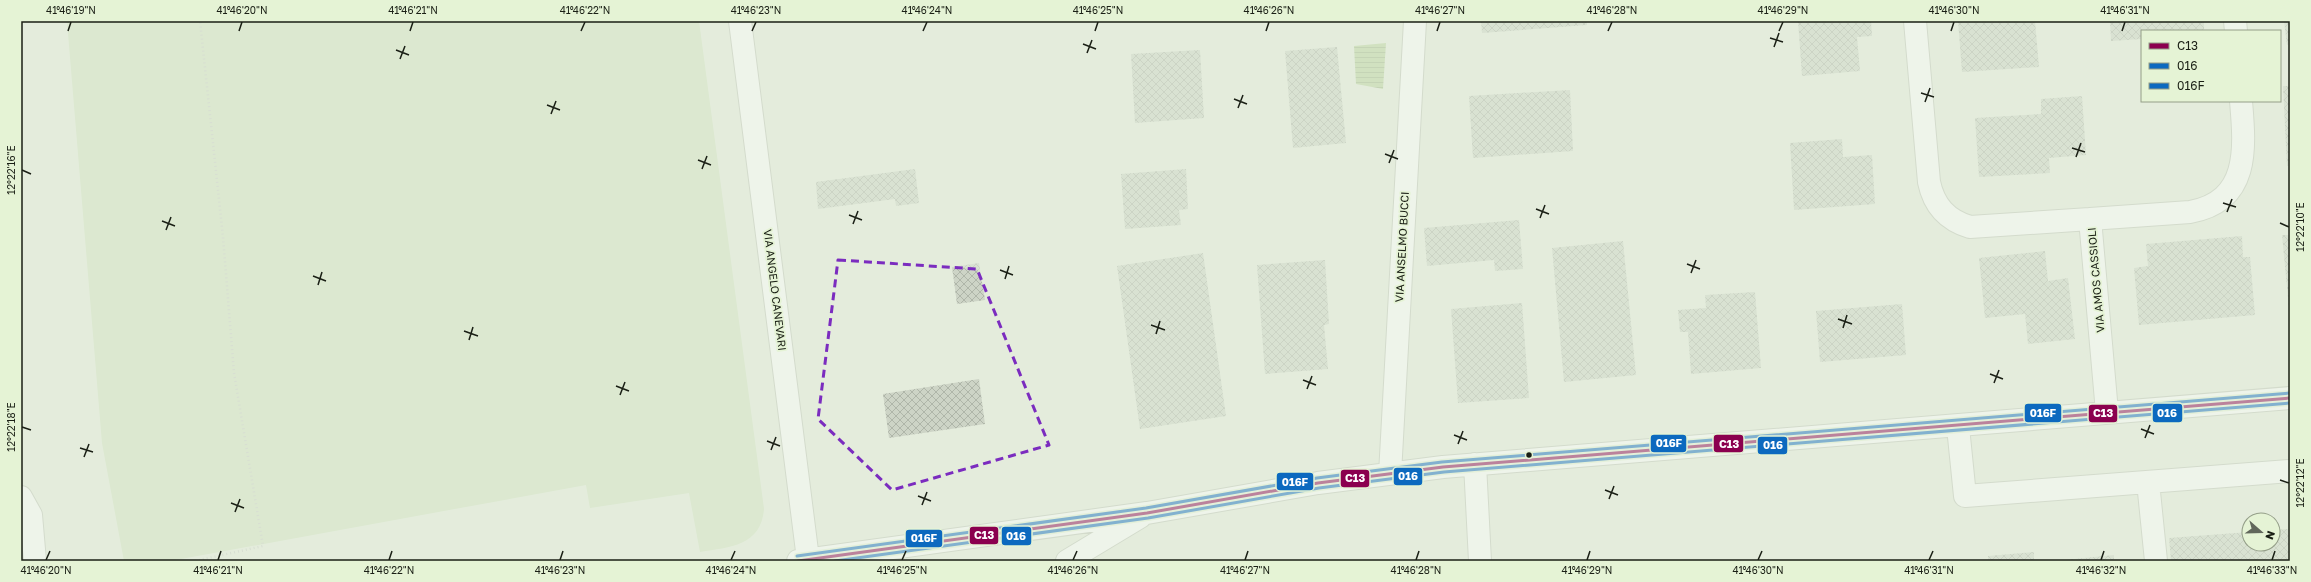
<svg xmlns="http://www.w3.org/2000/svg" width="2311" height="582" font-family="'Golos Text',sans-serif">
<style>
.green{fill:#d2e2c0}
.water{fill:url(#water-rules)}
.building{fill:url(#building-cross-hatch)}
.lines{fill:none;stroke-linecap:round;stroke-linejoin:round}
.minor-casing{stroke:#c0c6b9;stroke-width:24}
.path{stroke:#c9ccc6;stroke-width:2.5;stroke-dasharray:1 3;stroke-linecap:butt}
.minor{stroke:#fbfcfa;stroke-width:22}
.bus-1-casing{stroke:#e5f3d5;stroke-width:6}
.bus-2-casing{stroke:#e5f3d5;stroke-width:6}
.bus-3-casing{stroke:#e5f3d5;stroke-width:6}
.bus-1{stroke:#8b004f;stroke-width:3}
.bus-2{stroke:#0c69bf;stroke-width:3}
.bus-3{stroke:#0c69bf;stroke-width:3}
.marked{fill:none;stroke:#7b2cbf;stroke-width:3;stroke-dasharray:8 5;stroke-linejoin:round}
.ticks{fill:none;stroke:#1a1f15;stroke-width:1.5}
.bus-dot{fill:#1a1f15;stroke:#e5f3d5;stroke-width:1.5}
.labels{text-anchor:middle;stroke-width:3.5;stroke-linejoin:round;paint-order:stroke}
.street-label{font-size:11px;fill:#1a1f15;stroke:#e5f3d5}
.line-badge{stroke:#e5f3d5;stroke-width:1.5}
.badge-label{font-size:11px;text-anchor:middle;font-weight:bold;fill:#fff}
.neatline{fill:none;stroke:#1a1f15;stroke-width:1.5}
.ticks-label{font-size:10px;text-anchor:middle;fill:#1a1f15}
</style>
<defs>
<pattern id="water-rules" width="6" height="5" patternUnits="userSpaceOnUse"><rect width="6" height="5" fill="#bbd39e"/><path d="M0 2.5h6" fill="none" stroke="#a0b587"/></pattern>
<pattern id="building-cross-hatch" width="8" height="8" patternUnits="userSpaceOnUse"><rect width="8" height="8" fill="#cdd4c6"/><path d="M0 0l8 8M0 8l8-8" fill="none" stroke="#afb6a9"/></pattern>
</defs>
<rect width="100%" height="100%" fill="#e4ecdc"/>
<path class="green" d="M 67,21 L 699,21 L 764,509 C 761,546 730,547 700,552 L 689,493 L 590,508 L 586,485 L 170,561 L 124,561 L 102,443 Z"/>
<path class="water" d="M 1386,43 L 1383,89 L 1356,84 L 1354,46 Z"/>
<path class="building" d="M 1481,21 L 1587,21 L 1587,25 L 1482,33 Z
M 1798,21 L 1871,21 L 1872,36 L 1857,37 L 1860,71 L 1802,76 Z
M 1958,21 L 2035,21 L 2039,67 L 1962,72 Z
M 2110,21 L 2204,21 L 2204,31 L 2142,31 L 2142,39 L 2111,41 Z
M 2284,21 L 2290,21 L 2290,44 L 2287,45 Z
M 1337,47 L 1346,143 L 1293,148 L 1285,51 Z
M 1200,50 L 1204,118 L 1135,123 L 1131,54 Z
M 2283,86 L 2290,86 L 2290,166 L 2287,166 Z
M 1570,90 L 1573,151 L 1473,158 L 1469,96 Z
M 2082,96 L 2086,155 L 2049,158 L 2050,173 L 1979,177 L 1975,118 L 2041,114 L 2041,99 Z
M 1842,139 L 1843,157 L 1872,155 L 1875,204 L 1794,210 L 1790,143 Z
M 915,169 L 919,203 L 896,206 L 895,199 L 818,209 L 816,182 Z
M 1186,169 L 1188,209 L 1179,210 L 1181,225 L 1125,229 L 1121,174 Z
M 1519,220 L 1523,269 L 1495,271 L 1494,260 L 1427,266 L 1424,228 Z
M 2282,235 L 2290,235 L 2290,308 L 2289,308 Z
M 2242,236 L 2243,257 L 2250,257 L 2255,315 L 2139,325 L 2134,268 L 2148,266 L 2146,244 Z
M 1623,241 L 1636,375 L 1564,382 L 1552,248 Z
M 2045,251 L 2048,281 L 2068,278 L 2075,339 L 2028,344 L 2025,314 L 1985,318 L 1979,258 Z
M 1203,253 L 1226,416 L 1140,429 L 1117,266 Z
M 1325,260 L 1329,324 L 1324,325 L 1328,369 L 1265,374 L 1257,265 Z
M 979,263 L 985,300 L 957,304 L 952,267 Z
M 1755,292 L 1761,368 L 1691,374 L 1688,332 L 1680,332 L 1678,310 L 1706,308 L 1705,295 Z
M 1522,303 L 1529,398 L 1458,403 L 1451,309 Z
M 1902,304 L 1906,355 L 1820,362 L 1816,311 Z
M 979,379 L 985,424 L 889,438 L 883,394 Z
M 2290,529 L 2290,561 L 2171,561 L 2169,538 L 2249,532 L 2249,544 L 2273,544 L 2273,530 Z
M 2034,552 L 2034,561 L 1988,561 L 1988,556 Z
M 2114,555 L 2114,561 L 2065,561 L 2064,560 Z"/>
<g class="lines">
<defs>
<path id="minor" d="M 740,21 L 808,559
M 1915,21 L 1929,182 C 1934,206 1947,220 1970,227 L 2090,219
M 2235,21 L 2236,31
M 2107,412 L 2090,219 L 2190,212 C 2250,201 2245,148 2241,101
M 1958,427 L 1965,496 L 2290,471
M 1475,464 L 1480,561
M 1390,474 L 1415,21
M 2148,482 L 2156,561
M 21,497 L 31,515 L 35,561
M 798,561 L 1147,513 L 1318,483 L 1443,467 L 2290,398
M 1067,561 L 1140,517"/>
</defs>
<use href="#minor" class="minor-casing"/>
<path class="path" d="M 195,561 L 263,546 L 234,373 L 223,237 L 200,21"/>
<use href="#minor" class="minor"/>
<defs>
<path id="bus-1" d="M 798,561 L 1147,513 L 1318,483 L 1443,467 L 2290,398"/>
<path id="bus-2" d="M 835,561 L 1148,518 L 1319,488 L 1444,472 L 2290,403"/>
<path id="bus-3" d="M 797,556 L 1146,508 L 1317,478 L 1442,462 L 2290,393"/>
</defs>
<use href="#bus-1" class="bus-1-casing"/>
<use href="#bus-2" class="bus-2-casing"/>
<use href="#bus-3" class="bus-3-casing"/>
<use href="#bus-1" class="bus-1"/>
<use href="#bus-2" class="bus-2"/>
<use href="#bus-3" class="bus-3"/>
</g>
<path d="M0 0H2311V582H0ZM 838,260 L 977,269 L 1049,445 L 892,490 L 818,419 Z" fill="#e4ecdc" fill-opacity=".55" fill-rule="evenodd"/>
<path class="marked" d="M 838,260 L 977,269 L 1049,445 L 892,490 L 818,419 Z"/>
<path class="ticks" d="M 68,31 L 71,22M 239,31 L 242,22M 410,31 L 413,22M 581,31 L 585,22M 752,31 L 756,22M 923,31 L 927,22M 1095,31 L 1098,22M 1266,31 L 1269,22M 1437,31 L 1440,22M 1608,31 L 1612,22M 1779,31 L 1783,22M 1951,31 L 1954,22M 2122,31 L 2125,22M 1770,38 L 1783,42M 1083,44 L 1096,49M 1774,47 L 1779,33M 396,50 L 409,55M 1087,53 L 1092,40M 400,59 L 405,46M 1921,93 L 1934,97M 1234,99 L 1247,104M 1925,102 L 1930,88M 547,105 L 560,110M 1238,108 L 1243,95M 551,114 L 556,101M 2072,148 L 2085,152M 1385,154 L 1398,159M 2076,157 L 2081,143M 698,160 L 711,165M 1389,163 L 1394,150M 702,169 L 707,156M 22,170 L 31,174M 2223,203 L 2236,207M 1536,209 L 1549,214M 2227,212 L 2232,199M 849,215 L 862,220M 1540,218 L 1545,205M 162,221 L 175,226M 2280,223 L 2289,227M 853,224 L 858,211M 166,230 L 171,217M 1687,264 L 1700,269M 1000,270 L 1013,275M 1691,273 L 1696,260M 313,276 L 326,281M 1005,279 L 1009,266M 318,285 L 322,272M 1838,319 L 1852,324M 1151,325 L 1165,330M 1843,328 L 1847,315M 464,331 L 478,336M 1156,334 L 1160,321M 469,340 L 473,327M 1990,374 L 2003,379M 1303,380 L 1316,385M 1994,383 L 1999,370M 616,386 L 629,391M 1307,389 L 1312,376M 620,395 L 625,382M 22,427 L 31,430M 2141,429 L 2154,434M 1454,435 L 1467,440M 2145,438 L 2150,425M 767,441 L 780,446M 1458,444 L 1463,431M 80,448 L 93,452M 771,450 L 776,437M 84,457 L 89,444M 2280,480 L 2289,483M 1605,490 L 1618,495M 918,496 L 931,501M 1609,499 L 1614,486M 231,503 L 244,508M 922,505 L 927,492M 235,512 L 240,499M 46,560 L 50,551M 218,560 L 221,551M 389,560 L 392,551M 560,560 L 563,551M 731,560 L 735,551M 902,560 L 906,551M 1073,560 L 1077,551M 1245,560 L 1248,551M 1416,560 L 1419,551M 1587,560 L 1590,551M 1758,560 L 1762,551M 1929,560 L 1933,551M 2101,560 L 2104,551M 2272,560 L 2275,551"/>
<circle class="bus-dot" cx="1529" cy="455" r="3.5"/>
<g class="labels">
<g class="street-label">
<text transform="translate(1402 247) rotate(-87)" y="4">VIA ANSELMO BUCCI</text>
<text transform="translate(2096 280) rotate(-95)" y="4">VIA AMOS CASSIOLI</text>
<text transform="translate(775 290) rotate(83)" y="4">VIA ANGELO CANEVARI</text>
</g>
</g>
<g class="line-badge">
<rect x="2152" y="403" width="31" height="20" rx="4" fill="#0c69bf"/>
<rect x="2024" y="403" width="38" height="20" rx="4" fill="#0c69bf"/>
<rect x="2088" y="404" width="30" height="19" rx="4" fill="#8b004f"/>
<rect x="1650" y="434" width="37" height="19" rx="4" fill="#0c69bf"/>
<rect x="1713" y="434" width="31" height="19" rx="4" fill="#8b004f"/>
<rect x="1757" y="436" width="31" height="19" rx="4" fill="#0c69bf"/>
<rect x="1393" y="467" width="30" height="19" rx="4" fill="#0c69bf"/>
<rect x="1340" y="469" width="30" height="19" rx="4" fill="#8b004f"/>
<rect x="1276" y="472" width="38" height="19" rx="4" fill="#0c69bf"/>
<rect x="969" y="526" width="30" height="19" rx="4" fill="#8b004f"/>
<rect x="1001" y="526" width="31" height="20" rx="4" fill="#0c69bf"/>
<rect x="905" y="529" width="38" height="19" rx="4" fill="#0c69bf"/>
</g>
<g class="badge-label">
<text x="2167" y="417">016</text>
<text x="2043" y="417">016F</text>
<text x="2103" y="417">C13</text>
<text x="1669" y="447">016F</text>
<text x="1729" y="448">C13</text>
<text x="1773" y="449">016</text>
<text x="1408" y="480">016</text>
<text x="1355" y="482">C13</text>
<text x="1295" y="486">016F</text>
<text x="984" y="539">C13</text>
<text x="1016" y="540">016</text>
<text x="924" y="542">016F</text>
</g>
<rect width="2311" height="582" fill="none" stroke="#e5f3d5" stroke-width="44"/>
<rect x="2141" y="30" width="140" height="72" fill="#e5f3d5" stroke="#949e88"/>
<rect x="2149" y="43" width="20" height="6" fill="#8b004f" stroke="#949e88"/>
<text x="2177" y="50" font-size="12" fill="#1a1f15">C13</text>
<rect x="2149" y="63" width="20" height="6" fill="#0c69bf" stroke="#949e88"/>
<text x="2177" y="70" font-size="12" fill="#1a1f15">016</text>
<rect x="2149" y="83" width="20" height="6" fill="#0c69bf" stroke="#949e88"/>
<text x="2177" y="90" font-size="12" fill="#1a1f15">016F</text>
<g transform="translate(2261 532) rotate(110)"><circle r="19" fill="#e5f3d5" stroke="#949e88"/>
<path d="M0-3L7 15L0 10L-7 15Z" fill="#61675b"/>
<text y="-6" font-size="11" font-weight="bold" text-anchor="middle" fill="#1a1f15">N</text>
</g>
<rect x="22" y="22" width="2267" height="538" class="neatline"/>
<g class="ticks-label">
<text x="71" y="14">41°46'19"N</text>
<text x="242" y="14">41°46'20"N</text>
<text x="413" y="14">41°46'21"N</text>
<text x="585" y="14">41°46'22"N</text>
<text x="756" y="14">41°46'23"N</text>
<text x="927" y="14">41°46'24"N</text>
<text x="1098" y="14">41°46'25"N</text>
<text x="1269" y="14">41°46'26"N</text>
<text x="1440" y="14">41°46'27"N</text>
<text x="1612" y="14">41°46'28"N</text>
<text x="1783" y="14">41°46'29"N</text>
<text x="1954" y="14">41°46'30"N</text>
<text x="2125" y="14">41°46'31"N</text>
<text transform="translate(11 170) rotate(-90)" y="4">12°22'16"E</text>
<text transform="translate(2300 227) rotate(-90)" y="4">12°22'10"E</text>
<text transform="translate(11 427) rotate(-90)" y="4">12°22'18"E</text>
<text transform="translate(2300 483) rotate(-90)" y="4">12°22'12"E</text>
<text x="46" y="574">41°46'20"N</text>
<text x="218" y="574">41°46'21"N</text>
<text x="389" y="574">41°46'22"N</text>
<text x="560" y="574">41°46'23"N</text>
<text x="731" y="574">41°46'24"N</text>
<text x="902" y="574">41°46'25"N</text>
<text x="1073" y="574">41°46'26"N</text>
<text x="1245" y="574">41°46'27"N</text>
<text x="1416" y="574">41°46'28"N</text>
<text x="1587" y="574">41°46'29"N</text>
<text x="1758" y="574">41°46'30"N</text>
<text x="1929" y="574">41°46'31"N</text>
<text x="2101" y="574">41°46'32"N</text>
<text x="2272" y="574">41°46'33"N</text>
</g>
</svg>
